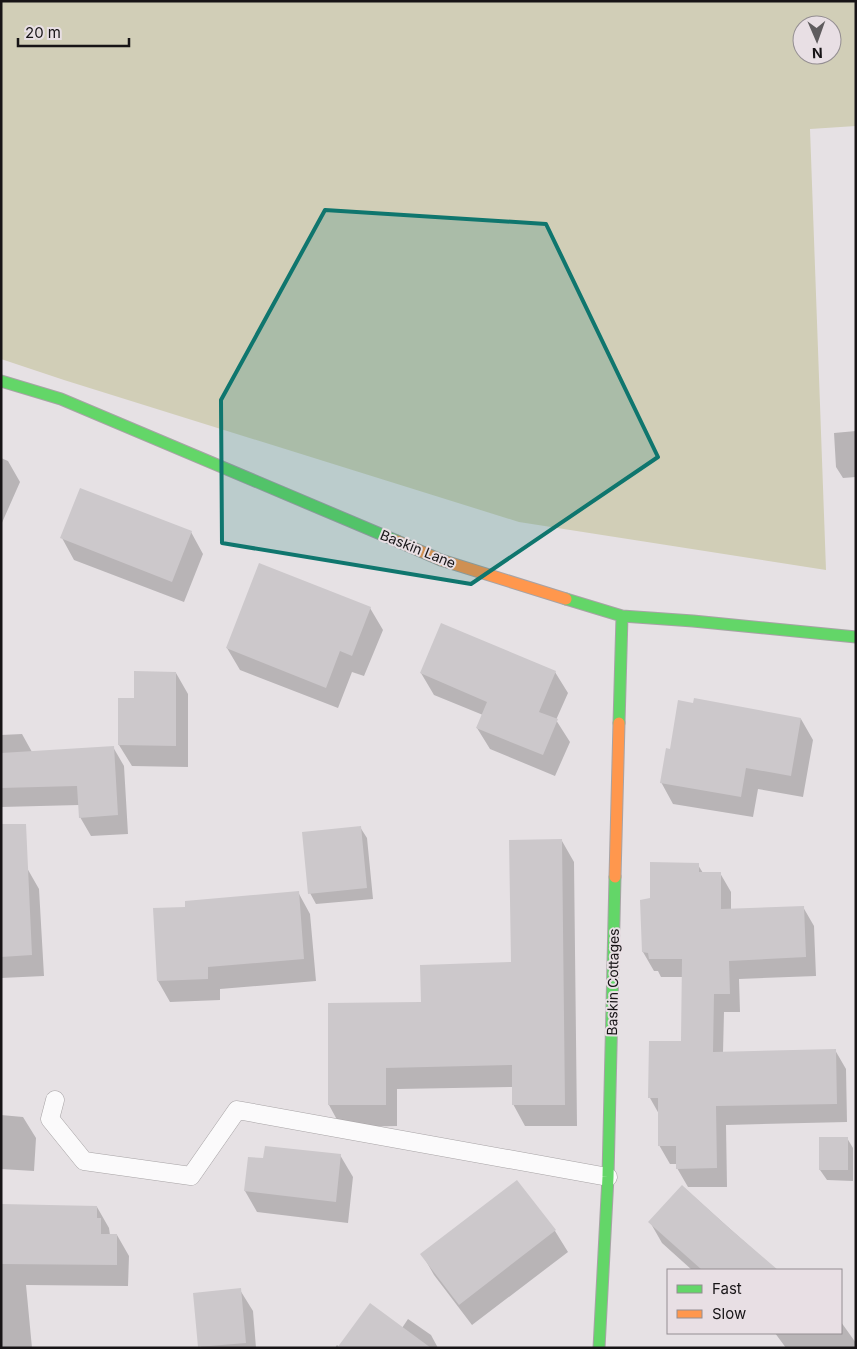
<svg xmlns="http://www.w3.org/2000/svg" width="857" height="1349" font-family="Inter,sans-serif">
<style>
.green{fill:#d1ceb7;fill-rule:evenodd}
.shadow{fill:#0003}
.building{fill:#ccc8cb}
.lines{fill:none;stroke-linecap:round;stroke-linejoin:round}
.lane-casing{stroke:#a7a3a5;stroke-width:19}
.fast-casing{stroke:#a7a3a5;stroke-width:13}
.slow-casing{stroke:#a7a3a5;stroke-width:13}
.lane{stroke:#fbfafb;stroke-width:18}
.fast{stroke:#63d668;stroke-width:11}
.slow{stroke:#ff974d;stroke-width:11}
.marked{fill:#0f766e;fill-opacity:0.2;stroke:#0f766e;stroke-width:4;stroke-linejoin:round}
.labels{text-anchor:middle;stroke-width:4;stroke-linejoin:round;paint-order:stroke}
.street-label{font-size:14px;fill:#171416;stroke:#e8dfe4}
</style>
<rect width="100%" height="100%" fill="#e6e1e4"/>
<path class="green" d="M 1,1 L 856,1 L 856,126 L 810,129 L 826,570 L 519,522 L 64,380 L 1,359 ZM 802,25 L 832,25 L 832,55 L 802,55 Z"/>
<path class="shadow" d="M 856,431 L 856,477 L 843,478 L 836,467 L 834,433 Z
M 1,458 L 8,461 L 20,482 L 1,525 Z
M 191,532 L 203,554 L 184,602 L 74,560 L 62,538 Z
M 370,608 L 383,630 L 364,676 L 352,672 L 338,708 L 240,670 L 227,648 Z
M 555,672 L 568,693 L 556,720 L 570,742 L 555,776 L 490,749 L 477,728 L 483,715 L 434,695 L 421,673 Z
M 176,673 L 188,694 L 188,767 L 132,766 L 119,745 L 119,699 L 135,699 Z
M 801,719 L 813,740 L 803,797 L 758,789 L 753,817 L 673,804 L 661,782 L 671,750 Z
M 22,734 L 32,752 L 113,747 L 124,766 L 128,834 L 91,836 L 80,817 L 79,805 L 1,807 L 1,735 Z
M 360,827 L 367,838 L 373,899 L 316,904 L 310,893 Z
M 562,841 L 574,862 L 577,1126 L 525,1126 L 513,1104 L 513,1087 L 397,1089 L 397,1126 L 341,1127 L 329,1105 L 329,1004 L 422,1004 L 512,963 Z
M 698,865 L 703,873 L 720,873 L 731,892 L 731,910 L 803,907 L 814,926 L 816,976 L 739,979 L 740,1012 L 724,1012 L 723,1053 L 835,1050 L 846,1069 L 847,1122 L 726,1125 L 727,1187 L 688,1187 L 677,1168 L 677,1164 L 670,1164 L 659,1145 L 659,1114 L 650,1098 L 682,1042 L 683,977 L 661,977 L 658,971 L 654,971 L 643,952 L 651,899 Z
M 27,868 L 39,889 L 44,976 L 1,978 L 1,869 Z
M 298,892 L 310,914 L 316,981 L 220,989 L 220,1000 L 170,1002 L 158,981 L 186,908 Z
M 1,1115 L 23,1117 L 36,1138 L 34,1171 L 1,1169 Z
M 847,1138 L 853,1148 L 853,1181 L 827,1180 L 820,1170 Z
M 340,1155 L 353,1177 L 348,1223 L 257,1212 L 245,1191 L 264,1160 Z
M 517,1182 L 555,1231 L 568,1252 L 472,1325 L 434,1275 L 422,1254 Z
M 682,1186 L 776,1270 L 692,1270 L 662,1243 L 650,1222 Z
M 1,1205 L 97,1207 L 109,1228 L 110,1235 L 117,1235 L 129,1256 L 128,1286 L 26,1285 L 32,1348 L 1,1348 Z
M 240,1290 L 253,1311 L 256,1348 L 200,1348 Z
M 408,1319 L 431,1335 L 438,1348 L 335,1348 L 337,1345 L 339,1347 L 402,1328 Z
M 841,1322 L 856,1343 L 856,1348 L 786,1348 L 775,1333 L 841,1333 Z"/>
<path class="building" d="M 80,488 L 192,531 L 172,582 L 60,538 Z
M 259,563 L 371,607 L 352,656 L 340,651 L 326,688 L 226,648 Z
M 441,623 L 556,671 L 539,712 L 558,719 L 543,755 L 476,728 L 487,702 L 420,673 Z
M 134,671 L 176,672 L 176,746 L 118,745 L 118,698 L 134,698 Z
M 694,698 L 801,718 L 791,776 L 746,768 L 741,797 L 660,783 L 666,748 L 670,749 L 678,700 L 693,703 Z
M 114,746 L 118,815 L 79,818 L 77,786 L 1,788 L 1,753 Z
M 1,824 L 26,824 L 32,955 L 1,957 Z
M 361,826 L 367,888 L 308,894 L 302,832 Z
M 562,839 L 565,1105 L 512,1105 L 512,1065 L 386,1068 L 386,1105 L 328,1105 L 328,1003 L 421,1002 L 420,965 L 511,962 L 509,840 Z
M 650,862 L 699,863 L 699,872 L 721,872 L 721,909 L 804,906 L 806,957 L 729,961 L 730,994 L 714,994 L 713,1052 L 836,1049 L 837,1104 L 716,1106 L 717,1168 L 676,1169 L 676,1146 L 658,1146 L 658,1098 L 648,1098 L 649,1041 L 681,1041 L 682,959 L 649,959 L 648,953 L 642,952 L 640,900 L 650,898 Z
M 299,891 L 304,959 L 208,967 L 208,979 L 157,981 L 153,908 L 185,907 L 185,901 Z
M 819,1137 L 848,1137 L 848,1170 L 819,1170 Z
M 265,1146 L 341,1154 L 336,1202 L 244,1191 L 248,1157 L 263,1158 Z
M 517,1180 L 556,1230 L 459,1305 L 420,1254 Z
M 682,1185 L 728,1227 L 778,1270 L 702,1270 L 648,1222 Z
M 1,1204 L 97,1206 L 97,1218 L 101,1218 L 101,1234 L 117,1234 L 117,1265 L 1,1264 Z
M 241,1288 L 246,1343 L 198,1347 L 193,1293 Z
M 370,1303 L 431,1348 L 337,1348 Z"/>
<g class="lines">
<defs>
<path id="lane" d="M 55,1100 L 50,1119 L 84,1161 L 191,1176 L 237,1110 L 608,1177"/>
<path id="fast" d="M 1,381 L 61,399 L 397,541
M 566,599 L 622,616 L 693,621 L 856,637
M 619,723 L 622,616
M 599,1348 L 608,1177 L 615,877"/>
<path id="slow" d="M 397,541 L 441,560 L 566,599
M 615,877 L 619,723"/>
</defs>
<use href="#lane" class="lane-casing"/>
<use href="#fast" class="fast-casing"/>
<use href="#slow" class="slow-casing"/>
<use href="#lane" class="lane"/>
<use href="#fast" class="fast"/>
<use href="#slow" class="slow"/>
</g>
<path class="marked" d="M 325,210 L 546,224 L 658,457 L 471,584 L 222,543 L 221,400 Z"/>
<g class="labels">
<g class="street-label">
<text transform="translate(418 549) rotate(22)" y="5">Baskin Lane</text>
<text transform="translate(613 982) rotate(-89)" y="5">Baskin Cottages</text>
</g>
</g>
<rect width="857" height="1349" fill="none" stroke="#171416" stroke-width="5"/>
<rect x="667" y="1269" width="175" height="65" fill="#e8dfe4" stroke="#948e92"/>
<rect x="677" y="1285" width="25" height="8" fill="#63d668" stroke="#948e92"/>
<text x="712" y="1294" font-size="15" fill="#171416">Fast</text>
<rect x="677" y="1310" width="25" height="8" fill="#ff974d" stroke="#948e92"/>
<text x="712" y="1319" font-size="15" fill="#171416">Slow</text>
<g transform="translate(817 40) rotate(178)"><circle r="24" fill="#e8dfe4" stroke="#948e92"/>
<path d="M0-4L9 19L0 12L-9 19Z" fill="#5f5c5e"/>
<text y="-8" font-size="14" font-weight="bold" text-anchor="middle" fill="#171416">N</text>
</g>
<path d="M18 38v8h111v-8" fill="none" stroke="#171416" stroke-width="2.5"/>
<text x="25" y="38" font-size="15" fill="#171416" stroke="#e8dfe4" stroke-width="4" paint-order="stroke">20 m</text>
</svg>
